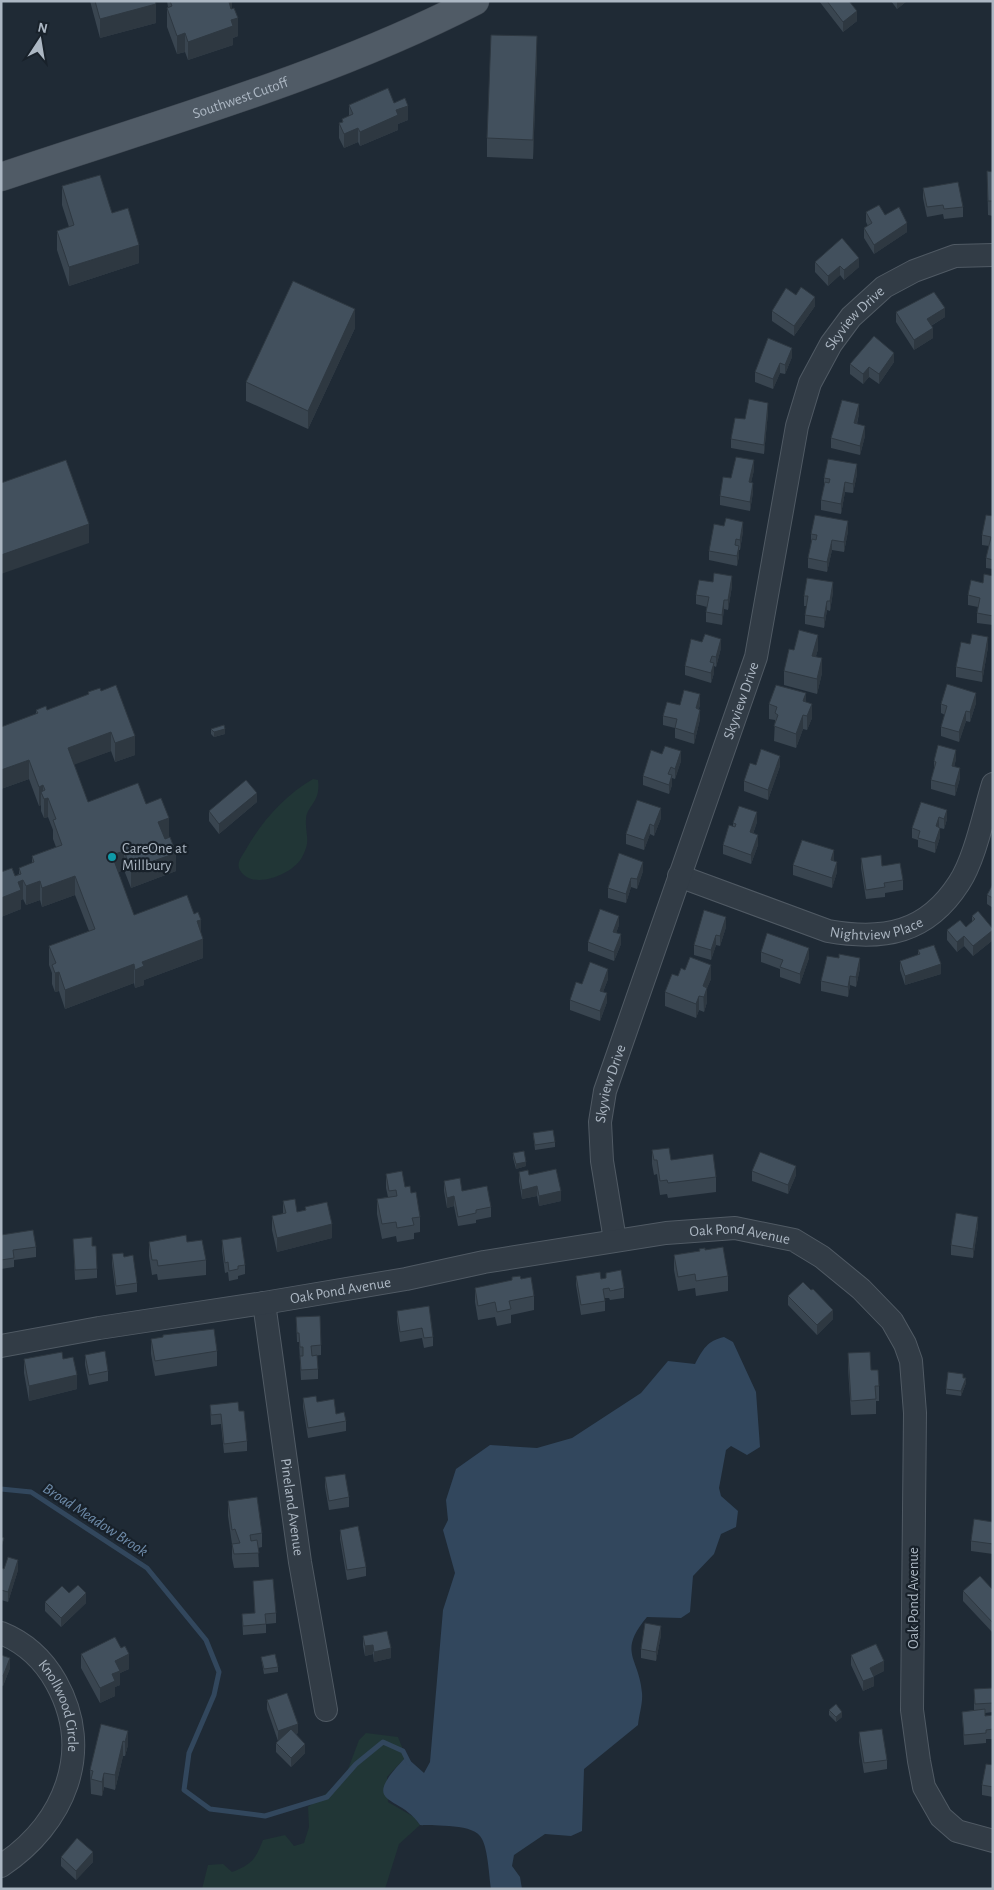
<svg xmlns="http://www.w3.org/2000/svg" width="994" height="1890" font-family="'Alegreya Sans',sans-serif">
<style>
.green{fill:#213636}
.water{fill:#32475d}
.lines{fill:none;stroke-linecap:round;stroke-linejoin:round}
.stream{stroke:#32475d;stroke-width:5}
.minor-casing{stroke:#505a64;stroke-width:24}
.major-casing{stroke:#3c454f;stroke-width:29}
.minor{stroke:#323c46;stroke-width:22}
.major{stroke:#505b66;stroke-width:28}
.wall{fill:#394550}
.shaded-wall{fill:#2e3841}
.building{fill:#42505d;stroke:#2e3841}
.culture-dot{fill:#0f9aa8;stroke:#18212a;stroke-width:2}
.labels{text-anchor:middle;stroke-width:4.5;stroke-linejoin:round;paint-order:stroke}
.street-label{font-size:15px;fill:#acb7c3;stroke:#18212a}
.poi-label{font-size:15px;fill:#acb7c3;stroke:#18212a;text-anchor:start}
.water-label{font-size:16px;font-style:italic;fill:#6d8aa8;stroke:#18212a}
</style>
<rect width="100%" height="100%" fill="#1f2a35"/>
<path class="green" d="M 313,779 L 318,780 C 321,803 307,805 306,819 C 305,836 312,840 301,859 C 291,875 249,892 239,868 C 237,862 242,856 245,851 C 261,822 284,796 313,779 Z
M 366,1733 L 398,1737 L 406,1757 L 387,1777 L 388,1802 L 414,1817 L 420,1825 L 399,1844 L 385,1889 L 202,1889 L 208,1865 L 223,1864 L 232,1872 C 252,1864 255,1860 263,1840 L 285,1835 L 294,1846 L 304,1843 L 309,1827 L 308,1807 L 344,1780 L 359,1740 Z"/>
<path class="water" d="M 724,1337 L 733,1342 L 756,1392 L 760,1447 L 747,1455 L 731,1446 L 726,1450 L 719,1488 L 721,1496 L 738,1511 L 736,1527 L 721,1534 L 714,1554 L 693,1576 L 690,1612 L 681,1618 L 647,1617 C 617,1653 639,1657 642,1693 C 643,1703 639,1715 638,1725 L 584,1769 L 582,1831 L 571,1836 L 545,1834 L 514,1855 L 512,1866 L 520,1877 L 522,1889 L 491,1889 C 489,1876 488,1850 482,1839 C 475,1823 435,1826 420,1825 C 399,1793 357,1808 406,1757 L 424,1773 L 430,1762 L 443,1610 L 455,1573 L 443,1530 L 448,1520 L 446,1500 L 456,1469 L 490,1445 L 537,1448 L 572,1438 L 641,1393 L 668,1361 L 695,1364 C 703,1349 707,1341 724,1337 Z"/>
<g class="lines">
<path class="stream" d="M 1,1489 L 31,1492 L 147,1568 L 206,1640 L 219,1672 L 214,1695 L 189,1753 L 184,1790 L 210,1809 L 265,1816 L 327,1797 L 356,1764 L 383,1742 L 403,1751 L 409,1763"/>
<defs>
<g id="minor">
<path id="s1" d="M 679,876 L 828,931 C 884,941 927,933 959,883 C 975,859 984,813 993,784"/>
<path id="s2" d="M 615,1240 L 602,1161 L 600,1122 L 605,1091 L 756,657 L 797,426 L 810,383 L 831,344 L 851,317 L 884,287 L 914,271 L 955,256 L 993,255"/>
<path id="s3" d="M 264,1303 L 300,1562 L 326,1710"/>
<path id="s4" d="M 1,1346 L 99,1328 L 264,1303 L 406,1279 L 484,1262 L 666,1233 L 735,1228 L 794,1240 L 822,1257 L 861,1289 L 892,1321 L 905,1344 L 911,1361 L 915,1413 L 912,1710 L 919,1761 L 924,1787 L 941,1817 L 957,1831 L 993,1841"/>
<path id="s5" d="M 1,1633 C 26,1643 43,1659 56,1682 C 95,1752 64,1824 1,1866"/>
</g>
<g id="major">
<path id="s6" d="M 1,177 C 160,123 325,78 475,1"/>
</g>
</defs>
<use href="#minor" class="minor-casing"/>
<use href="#major" class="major-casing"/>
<use href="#minor" class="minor"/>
<use href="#major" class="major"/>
</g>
<path class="wall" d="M 90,1 L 155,1 L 156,23 L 100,38 Z
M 167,1 L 232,1 L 232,8 L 238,36 L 233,38 L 233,45 L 188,60 L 185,52 L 177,54 L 167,27 L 167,8 L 168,7 Z
M 819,1 L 849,1 L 857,21 L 843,32 Z
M 891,1 L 907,1 L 897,9 Z
M 537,55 L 533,159 L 487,157 L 487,138 Z
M 394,103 L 408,120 L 398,124 L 398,130 L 360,146 L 358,142 L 344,148 L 339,138 L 339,123 L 342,122 L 342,119 L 349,116 L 349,105 Z
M 987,171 L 993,172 L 993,216 L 988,215 Z
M 62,186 L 112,213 L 139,263 L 69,286 L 57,250 L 57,231 L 69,227 L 62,205 Z
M 923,188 L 963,207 L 963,217 L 944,219 L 943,214 L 927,217 L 923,198 Z
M 866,212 L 907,232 L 874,254 L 864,238 L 864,228 L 868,226 L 866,222 Z
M 815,262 L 859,267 L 844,280 L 840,275 L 828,286 L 815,272 Z
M 796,295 L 815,306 L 794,336 L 772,321 L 772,311 Z
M 896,312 L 945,317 L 931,326 L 933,338 L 914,350 L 896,322 Z
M 355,328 L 308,429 L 246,401 L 246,382 Z
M 792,357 L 785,374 L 780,373 L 773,389 L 755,382 L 755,372 Z
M 894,362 L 879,384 L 869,377 L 863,384 L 850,374 L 850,364 Z
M 768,412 L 764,454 L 731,448 L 731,439 L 745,419 Z
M 859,414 L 857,424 L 865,436 L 860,455 L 831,448 L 831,438 Z
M 754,470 L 751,482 L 753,492 L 750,511 L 720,505 L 720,496 L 731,478 Z
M 857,474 L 853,493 L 845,492 L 841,514 L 821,510 L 821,500 L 824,487 L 824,478 Z
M 993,516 L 993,569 L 986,568 L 986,558 L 989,546 L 982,545 L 982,535 Z
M 743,531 L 740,550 L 739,550 L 739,556 L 737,566 L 709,560 L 709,551 Z
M 848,531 L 844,552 L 832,550 L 827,572 L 808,568 L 808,558 L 811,544 L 811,534 Z
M 993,576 L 993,625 L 977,623 L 977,613 L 978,607 L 968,605 L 968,595 L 983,583 Z
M 732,586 L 728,610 L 724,609 L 722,625 L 706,622 L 706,612 L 707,607 L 696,604 L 696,595 Z
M 833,592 L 830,611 L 827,610 L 824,628 L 805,624 L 805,615 L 807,606 L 804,606 L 804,596 Z
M 988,647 L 982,682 L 956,677 L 956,667 Z
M 721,648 L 716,667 L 714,666 L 714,673 L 711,683 L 685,675 L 685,666 Z
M 818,649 L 816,656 L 822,673 L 817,694 L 784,685 L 784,671 L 794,650 Z
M 101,691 L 135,755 L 115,762 L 111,751 L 74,764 L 88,802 L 146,804 L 169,837 L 164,839 L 176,871 L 131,888 L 124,870 L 118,872 L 134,915 L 201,933 L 203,958 L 144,980 L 144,985 L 135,988 L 134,983 L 65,1009 L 59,991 L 55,992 L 52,984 L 52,973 L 49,965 L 49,946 L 89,931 L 75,895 L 42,907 L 40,900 L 26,905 L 23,899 L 21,900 L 21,909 L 1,917 L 1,872 L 15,876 L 19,874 L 19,868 L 32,863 L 32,856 L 56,847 L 53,839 L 53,830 L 48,817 L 44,818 L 41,811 L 41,805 L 39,806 L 29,779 L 1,789 L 36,713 L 36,710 L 47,710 L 88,695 L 88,692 Z
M 806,702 L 812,718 L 807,730 L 803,729 L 796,748 L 774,741 L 775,720 L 769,719 L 769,704 Z
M 976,703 L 970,722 L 966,721 L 959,742 L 941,736 L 941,727 L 945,715 L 941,713 L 941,704 Z
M 700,704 L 699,709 L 700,719 L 694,744 L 675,738 L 675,728 L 663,725 L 663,716 L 680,705 Z
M 211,729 L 225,734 L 214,737 L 211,734 Z
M 956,759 L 954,767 L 960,778 L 955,796 L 931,789 L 931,780 L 934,769 L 934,761 Z
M 681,761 L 675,779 L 672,778 L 672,785 L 669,794 L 643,785 L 643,776 Z
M 756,765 L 780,766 L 768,800 L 744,791 L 744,781 Z
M 257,802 L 219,834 L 209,821 L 209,811 Z
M 921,802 L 947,819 L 944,829 L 940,828 L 940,837 L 935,853 L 918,847 L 918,840 L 912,838 L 912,828 Z
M 661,818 L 654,836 L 650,834 L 644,850 L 626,844 L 626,834 Z
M 757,822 L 753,834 L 758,845 L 751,864 L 723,854 L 723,845 L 733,826 L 733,823 Z
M 861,858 L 903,880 L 903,890 L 885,893 L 885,897 L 866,899 L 861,868 Z
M 834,860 L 834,861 L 837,872 L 832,888 L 793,875 L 793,865 Z
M 643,871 L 637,889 L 631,887 L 626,903 L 608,898 L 608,888 Z
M 993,884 L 993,908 L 987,904 L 987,895 Z
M 972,916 L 993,929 L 993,940 L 973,956 L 964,946 L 957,952 L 947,940 L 947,930 L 966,927 L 972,922 Z
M 619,925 L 616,933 L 621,944 L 614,961 L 588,951 L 588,942 Z
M 726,927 L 720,946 L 716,945 L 711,960 L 694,955 L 694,945 Z
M 918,950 L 941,974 L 905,985 L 900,970 L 900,961 L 918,955 Z
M 761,952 L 809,958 L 800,984 L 780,977 L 780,969 L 761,962 Z
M 860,968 L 856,987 L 850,985 L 848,997 L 821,991 L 821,981 Z
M 685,970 L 711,979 L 707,988 L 707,1002 L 704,1012 L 699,1010 L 696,1018 L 665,1006 L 665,992 L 678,976 Z
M 608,979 L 603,992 L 607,1002 L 600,1021 L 570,1010 L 570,1000 L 582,984 Z
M 533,1133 L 555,1142 L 555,1147 L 535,1150 Z
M 652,1150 L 671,1160 L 716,1177 L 716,1192 L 668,1198 L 667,1194 L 660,1195 L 657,1174 L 654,1175 L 652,1164 Z
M 513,1153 L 526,1166 L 516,1169 L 513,1158 Z
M 752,1171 L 796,1175 L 788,1194 L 752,1181 Z
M 519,1172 L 529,1175 L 561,1201 L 539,1206 L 537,1196 L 522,1199 L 519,1181 Z
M 386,1174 L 405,1187 L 411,1193 L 420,1217 L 420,1232 L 414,1233 L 414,1239 L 397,1242 L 396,1236 L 382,1239 L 377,1214 L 377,1199 L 388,1197 L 386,1188 Z
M 444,1181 L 491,1207 L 491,1217 L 476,1220 L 476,1223 L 458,1226 L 454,1206 L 447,1208 L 444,1191 Z
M 283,1201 L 297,1212 L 305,1210 L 305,1207 L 332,1238 L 277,1252 L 272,1230 L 272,1216 L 283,1214 Z
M 978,1226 L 973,1258 L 951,1255 L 951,1245 Z
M 1,1235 L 36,1247 L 36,1257 L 14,1260 L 14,1267 L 1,1269 Z
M 73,1239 L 92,1246 L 97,1269 L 97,1278 L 75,1280 Z
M 222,1240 L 245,1265 L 245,1274 L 238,1276 L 238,1279 L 229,1281 L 228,1272 L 225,1273 L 222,1250 Z
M 149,1242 L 187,1242 L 206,1260 L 206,1275 L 158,1280 L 157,1274 L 152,1275 L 149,1256 Z
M 699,1249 L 728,1276 L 728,1291 L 696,1296 L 695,1288 L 678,1291 L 674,1270 L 674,1255 L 699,1251 Z
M 112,1254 L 124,1257 L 137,1283 L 137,1292 L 116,1295 L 112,1264 Z
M 606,1273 L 624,1288 L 624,1298 L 610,1300 L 609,1298 L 605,1298 L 605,1311 L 581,1315 L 576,1285 L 576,1276 L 601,1279 L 606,1278 Z
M 512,1277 L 521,1279 L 534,1296 L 534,1310 L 511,1315 L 511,1323 L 497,1326 L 495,1317 L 478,1320 L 475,1302 L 475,1288 L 512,1281 Z
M 811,1290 L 833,1319 L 817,1335 L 788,1305 L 788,1296 Z
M 397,1311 L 433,1337 L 433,1346 L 424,1348 L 422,1338 L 400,1342 L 397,1321 Z
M 296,1317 L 321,1345 L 321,1355 L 312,1356 L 318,1369 L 318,1379 L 301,1380 L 299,1342 L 297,1342 Z
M 151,1339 L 217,1351 L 217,1366 L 155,1376 L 151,1354 Z
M 848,1353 L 871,1370 L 879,1386 L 879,1401 L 876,1401 L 876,1414 L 851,1415 L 848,1368 Z
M 85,1355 L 108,1371 L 108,1381 L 89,1385 L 85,1365 Z
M 24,1359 L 77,1389 L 29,1401 L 24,1373 Z
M 963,1378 L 966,1383 L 961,1396 L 946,1394 L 946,1389 Z
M 303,1398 L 317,1402 L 346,1421 L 346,1431 L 308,1438 L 303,1407 Z
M 210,1405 L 239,1411 L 247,1441 L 247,1451 L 224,1453 L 221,1424 L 211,1425 Z
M 325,1477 L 349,1497 L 349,1507 L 329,1510 L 325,1487 Z
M 228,1501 L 262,1533 L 262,1547 L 258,1548 L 259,1567 L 234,1568 L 232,1558 L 232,1544 L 228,1516 Z
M 993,1522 L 993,1554 L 971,1551 L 971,1541 Z
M 340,1530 L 366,1567 L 366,1576 L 347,1580 L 340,1539 Z
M 1,1568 L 18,1570 L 8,1602 L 1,1600 Z
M 253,1581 L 276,1613 L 276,1623 L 266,1624 L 266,1633 L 243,1635 L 242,1614 L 255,1613 Z
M 993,1590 L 993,1633 L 963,1601 L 963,1591 Z
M 69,1593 L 86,1603 L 61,1627 L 45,1611 L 45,1602 Z
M 661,1635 L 656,1661 L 641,1658 L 641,1649 Z
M 363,1636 L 391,1658 L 374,1662 L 373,1654 L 365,1656 L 363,1646 Z
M 81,1654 L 129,1669 L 120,1673 L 120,1685 L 115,1687 L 115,1696 L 100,1703 L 81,1668 Z
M 1,1655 L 10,1668 L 3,1686 L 1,1685 Z
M 851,1655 L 884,1671 L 874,1676 L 874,1686 L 863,1691 L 851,1665 Z
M 261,1657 L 278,1667 L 278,1672 L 264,1674 Z
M 993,1688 L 993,1712 L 985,1713 L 985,1716 L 993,1715 L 993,1739 L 986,1739 L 986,1743 L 964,1745 L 962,1712 L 974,1710 L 974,1689 Z
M 267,1700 L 298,1733 L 296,1734 L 305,1753 L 291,1767 L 276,1752 L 276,1743 L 279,1740 L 278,1741 L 267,1709 Z
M 829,1710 L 842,1717 L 836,1722 L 829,1715 Z
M 128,1731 L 128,1745 L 125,1756 L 123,1756 L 115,1790 L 104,1787 L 102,1796 L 91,1794 L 90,1770 Z
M 859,1732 L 887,1760 L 887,1769 L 864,1773 L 859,1742 Z
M 993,1765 L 993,1797 L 982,1795 L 982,1785 Z
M 61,1857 L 93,1862 L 76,1880 L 61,1866 Z"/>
<path class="shaded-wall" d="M 230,1 L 232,1 L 232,19 L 238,18 L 238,36 L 233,38 L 233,45 L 188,60 L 188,42 Z
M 897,1 L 907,1 L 897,9 Z
M 156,4 L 156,23 L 100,38 L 100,19 Z
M 857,11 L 857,21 L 843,32 L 843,22 Z
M 185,33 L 185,52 L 177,54 L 177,36 Z
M 537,36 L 537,55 L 533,159 L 533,140 Z
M 408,106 L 408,120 L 398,124 L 398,130 L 360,146 L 360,132 L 396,110 Z
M 358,128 L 358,142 L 344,148 L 344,134 Z
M 907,223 L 907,232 L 874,254 L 874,245 Z
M 139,245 L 139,263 L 69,286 L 69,267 Z
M 859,258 L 859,267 L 844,280 L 844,270 Z
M 840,266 L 840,275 L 828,286 L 828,276 Z
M 815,297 L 815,306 L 794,336 L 794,326 Z
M 945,308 L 945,317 L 927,328 L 927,319 Z
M 355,309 L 355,328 L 308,429 L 308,411 Z
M 933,328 L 933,338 L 914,350 L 914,340 Z
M 792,348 L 792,357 L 785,374 L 785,365 Z
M 894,353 L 894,362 L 879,384 L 879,374 Z
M 780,363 L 780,373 L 773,389 L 773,379 Z
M 869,367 L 869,377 L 863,384 L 863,374 Z
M 768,403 L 768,412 L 764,454 L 764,445 Z
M 859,404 L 859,414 L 854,433 L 854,423 Z
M 865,426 L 865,436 L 860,455 L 860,446 Z
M 754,460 L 754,470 L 749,492 L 749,482 Z
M 857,464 L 857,474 L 853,493 L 853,484 Z
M 845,482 L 845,492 L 841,514 L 841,504 Z
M 753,483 L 753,492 L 750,511 L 750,502 Z
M 848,521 L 848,531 L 844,552 L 844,542 Z
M 743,522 L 743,531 L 740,550 L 740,540 Z
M 89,524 L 89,543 L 1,574 L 1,555 Z
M 832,540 L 832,550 L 827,572 L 827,562 Z
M 739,546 L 739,556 L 737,566 L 737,556 Z
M 732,576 L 732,586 L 728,610 L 728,600 Z
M 833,582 L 833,592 L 830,611 L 830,601 Z
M 724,600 L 724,609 L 722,625 L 722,615 Z
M 827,601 L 827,610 L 824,628 L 824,618 Z
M 818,635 L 818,649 L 812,670 L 812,656 Z
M 988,637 L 988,647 L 982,682 L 982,672 Z
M 721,639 L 721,648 L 716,667 L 716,657 Z
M 822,658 L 822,673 L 817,694 L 817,679 Z
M 714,663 L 714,673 L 711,683 L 711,673 Z
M 806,693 L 806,707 L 803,701 Z
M 976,693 L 976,703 L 970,722 L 970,712 Z
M 700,694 L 700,704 L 696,718 L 696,708 Z
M 812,704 L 812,718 L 807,730 L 807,716 Z
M 700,710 L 700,719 L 694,744 L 694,734 Z
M 966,711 L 966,721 L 959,742 L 959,732 Z
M 803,715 L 803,729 L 796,748 L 796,734 Z
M 225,729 L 225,734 L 214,737 L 214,732 Z
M 111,732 L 111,751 L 68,767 L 68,748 Z
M 135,736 L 135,755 L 115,762 L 115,743 Z
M 956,750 L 956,759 L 952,776 L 952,766 Z
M 681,751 L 681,761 L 675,779 L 675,769 Z
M 780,756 L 780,766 L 768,800 L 768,790 Z
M 29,760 L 29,779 L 1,789 L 1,770 Z
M 960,768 L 960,778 L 955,796 L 955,786 Z
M 672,775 L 672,785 L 669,794 L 669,785 Z
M 43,785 L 43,797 L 41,792 L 41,805 L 39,806 L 39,787 Z
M 257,793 L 257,802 L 219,834 L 219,824 Z
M 48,798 L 48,817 L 44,818 L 44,799 Z
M 661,808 L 661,818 L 654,836 L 654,826 Z
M 947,810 L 947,819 L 944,829 L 944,819 Z
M 757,812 L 757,822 L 750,842 L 750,832 Z
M 939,817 L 939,827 L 936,826 Z
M 169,818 L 169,837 L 158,841 L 158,822 Z
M 650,824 L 650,834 L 644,850 L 644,840 Z
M 940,828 L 940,837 L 935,853 L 935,843 Z
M 758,835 L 758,845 L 751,864 L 751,855 Z
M 834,850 L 834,860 L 831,870 L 831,860 Z
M 124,851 L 124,870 L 112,874 L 112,855 Z
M 176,853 L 176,871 L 131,888 L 131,869 Z
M 643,862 L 643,871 L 637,889 L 637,879 Z
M 837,862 L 837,872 L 832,888 L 832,878 Z
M 75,876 L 75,895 L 42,907 L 42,888 Z
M 631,878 L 631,887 L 626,903 L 626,894 Z
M 23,880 L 23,899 L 21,900 L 21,909 L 1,917 L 1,898 L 18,882 Z
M 40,881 L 40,900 L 26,905 L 26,886 Z
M 619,916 L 619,925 L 613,941 L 613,932 Z
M 726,917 L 726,927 L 720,946 L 720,936 Z
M 201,920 L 201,938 L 197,921 Z
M 993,930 L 993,940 L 973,956 L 973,946 Z
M 621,934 L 621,944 L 614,961 L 614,952 Z
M 716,935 L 716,945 L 711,960 L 711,950 Z
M 964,936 L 964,946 L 957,952 L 957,942 Z
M 203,939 L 203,958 L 144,980 L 144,985 L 135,988 L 135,970 L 142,962 Z
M 809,948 L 809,958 L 800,984 L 800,974 Z
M 860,958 L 860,968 L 856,987 L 856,977 Z
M 134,964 L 134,983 L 65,1009 L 65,990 Z
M 941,964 L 941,974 L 905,985 L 905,976 Z
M 711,965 L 711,979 L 707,988 L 707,1002 L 704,1012 L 703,986 Z
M 608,969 L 608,979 L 600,1000 L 600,991 Z
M 59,972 L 59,991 L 55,992 L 55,973 Z
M 850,976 L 850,985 L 848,997 L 848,987 Z
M 607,993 L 607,1002 L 600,1021 L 600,1011 Z
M 699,996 L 699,1010 L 696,1018 L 696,1004 Z
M 526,1162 L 526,1166 L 516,1169 L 516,1164 Z
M 796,1166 L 796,1175 L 788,1194 L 788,1185 Z
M 537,1186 L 537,1196 L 522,1199 L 522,1190 Z
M 561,1191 L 561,1201 L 539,1206 L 539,1196 Z
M 454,1196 L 454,1206 L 447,1208 L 447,1198 Z
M 978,1217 L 978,1226 L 973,1258 L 973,1249 Z
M 332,1224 L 332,1238 L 277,1252 L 277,1238 Z
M 833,1310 L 833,1319 L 817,1335 L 817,1325 Z
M 77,1375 L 77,1389 L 29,1401 L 29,1386 Z
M 966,1378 L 966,1383 L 961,1396 L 961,1391 Z
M 18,1560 L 18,1570 L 8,1602 L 8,1592 Z
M 86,1593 L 86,1603 L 61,1627 L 61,1618 Z
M 661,1626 L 661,1635 L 656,1661 L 656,1652 Z
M 373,1645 L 373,1654 L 365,1656 L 365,1646 Z
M 391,1648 L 391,1658 L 374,1662 L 374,1652 Z
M 129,1654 L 129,1669 L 120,1673 L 120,1685 L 115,1687 L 115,1696 L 100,1703 L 100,1688 L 112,1674 L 115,1661 Z
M 10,1658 L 10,1668 L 3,1686 L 3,1676 Z
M 884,1661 L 884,1671 L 870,1678 L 870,1668 Z
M 874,1677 L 874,1686 L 863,1691 L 863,1681 Z
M 842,1712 L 842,1717 L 836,1722 L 836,1717 Z
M 298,1724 L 298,1733 L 278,1741 L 278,1731 Z
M 128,1731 L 128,1745 L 125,1756 L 125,1742 Z
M 123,1741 L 123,1756 L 115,1790 L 115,1775 Z
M 305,1744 L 305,1753 L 291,1767 L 291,1758 Z
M 104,1773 L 104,1787 L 102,1796 L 102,1782 Z
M 93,1852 L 93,1862 L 76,1880 L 76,1871 Z"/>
<path class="building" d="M 95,1 L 155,1 L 156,4 L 100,19 Z
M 170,1 L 230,1 L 229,2 L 231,9 L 234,8 L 238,18 L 231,20 L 233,26 L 188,42 L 185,33 L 177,36 L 167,8 L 172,6 Z
M 827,1 L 849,1 L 857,11 L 843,22 Z
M 491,35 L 537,36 L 533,140 L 487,138 Z
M 388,88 L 394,103 L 405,98 L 408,106 L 396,110 L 398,115 L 360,132 L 358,128 L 344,134 L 339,123 L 343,122 L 342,119 L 353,114 L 349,105 Z
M 987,171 L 993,172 L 993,201 L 988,201 Z
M 100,175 L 112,213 L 128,208 L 139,245 L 69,267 L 57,231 L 74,225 L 62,186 Z
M 958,182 L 963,207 L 944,209 L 943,205 L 927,207 L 923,188 Z
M 879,205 L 885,215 L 899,207 L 907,223 L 874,245 L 864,228 L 872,223 L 866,212 Z
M 842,238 L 859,258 L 844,270 L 840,266 L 828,276 L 815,262 Z
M 293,281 L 355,309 L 308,411 L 246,382 Z
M 801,287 L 815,297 L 794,326 L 772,311 L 786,288 L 796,295 Z
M 934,292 L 945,308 L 927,319 L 933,328 L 914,340 L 896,312 Z
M 874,336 L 894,353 L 879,374 L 869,367 L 863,374 L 850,364 Z
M 768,338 L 792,348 L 785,365 L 780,363 L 773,379 L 755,372 Z
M 749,399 L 768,403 L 764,445 L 731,439 L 735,418 L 745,419 Z
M 842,400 L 859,404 L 854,423 L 865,426 L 860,446 L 831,438 Z
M 736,457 L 754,460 L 749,482 L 753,483 L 750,502 L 720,496 L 723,477 L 731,478 Z
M 828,459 L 857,464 L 853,484 L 845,482 L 841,504 L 821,500 L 825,482 L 829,483 L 830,479 L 824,478 Z
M 66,460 L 89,524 L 1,555 L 1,483 Z
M 815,515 L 848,521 L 844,542 L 832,540 L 827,562 L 808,558 L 812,539 L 816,540 L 817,535 L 811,534 Z
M 986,515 L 993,516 L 993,560 L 986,558 L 991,537 L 982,535 Z
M 726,518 L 743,522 L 740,540 L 736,539 L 735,545 L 739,546 L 737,556 L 709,551 L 714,524 L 724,526 Z
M 714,573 L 732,576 L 728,600 L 724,600 L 722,615 L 706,612 L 709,597 L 696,595 L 699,580 L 713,582 Z
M 984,574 L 993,576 L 993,616 L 977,613 L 980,598 L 968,595 L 971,580 L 983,583 Z
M 807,578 L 833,582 L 830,601 L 827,601 L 824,618 L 805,615 L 808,596 L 804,596 Z
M 799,630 L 818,635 L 812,656 L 822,658 L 817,679 L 784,671 L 789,649 L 794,650 Z
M 705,634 L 721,639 L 716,657 L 712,656 L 710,662 L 714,663 L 711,673 L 685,666 L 691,639 L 702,642 Z
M 972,634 L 988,637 L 982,672 L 956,667 L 961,642 L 970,644 Z
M 947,684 L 976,693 L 970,712 L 966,711 L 959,732 L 941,727 L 947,706 L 941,704 Z
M 116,685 L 135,736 L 115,743 L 111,732 L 68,748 L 88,802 L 138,783 L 146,804 L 161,798 L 169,818 L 158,822 L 165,839 L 170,837 L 176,853 L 131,869 L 124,851 L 112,855 L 134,915 L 187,895 L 194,914 L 198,912 L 201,920 L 197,921 L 203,939 L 142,962 L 144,966 L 135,970 L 134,964 L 65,990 L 59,972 L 55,973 L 52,965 L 56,963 L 49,946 L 95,929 L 75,876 L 42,888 L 40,881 L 26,886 L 23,880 L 18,882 L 21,890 L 1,898 L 1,872 L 12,868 L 15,876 L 21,874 L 19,868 L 34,862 L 32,856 L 62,845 L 53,820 L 56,819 L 48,798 L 44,799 L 41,792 L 45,790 L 43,785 L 39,787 L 29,760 L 1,770 L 1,727 L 38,713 L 36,710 L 46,706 L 47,710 L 89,694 L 88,692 L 100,688 L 101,691 Z
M 776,685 L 806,693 L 803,701 L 812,704 L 807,716 L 803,715 L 796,734 L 774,726 L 778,715 L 775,713 L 777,707 L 769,704 Z
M 684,690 L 700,694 L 696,708 L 700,710 L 694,734 L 675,728 L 677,719 L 663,716 L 667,702 L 680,705 Z
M 224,725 L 225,729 L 214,732 L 211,729 Z
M 938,745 L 956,750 L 952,766 L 960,768 L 955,786 L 931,780 L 936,762 L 934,761 Z
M 665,746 L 681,751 L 675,769 L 671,767 L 668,774 L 672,775 L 669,785 L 643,776 L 651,750 L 662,754 Z
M 761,749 L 780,756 L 768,790 L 744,781 L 750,763 L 756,765 Z
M 246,780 L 257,793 L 219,824 L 209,811 Z
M 637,800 L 661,808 L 654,826 L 650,824 L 644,840 L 626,834 Z
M 921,802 L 947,810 L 944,819 L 939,817 L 936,826 L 940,828 L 935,843 L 918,838 L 920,831 L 912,828 Z
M 739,806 L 757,812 L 750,832 L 758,835 L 751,855 L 723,845 L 729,825 L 735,827 L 736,824 L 733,823 Z
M 802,840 L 834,850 L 831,860 L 837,862 L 832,878 L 793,865 Z
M 619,853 L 643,862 L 637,879 L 631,878 L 626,894 L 608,888 Z
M 881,855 L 882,866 L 900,863 L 903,880 L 884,883 L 885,887 L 866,890 L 861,858 Z
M 993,884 L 993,898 L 987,895 Z
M 600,909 L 619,916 L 613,932 L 621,934 L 614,952 L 588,942 Z
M 704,910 L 726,917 L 720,936 L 716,935 L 711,950 L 694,945 Z
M 978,911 L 993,929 L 993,930 L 973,946 L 964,936 L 957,942 L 947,930 L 960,920 L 966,927 L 975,919 L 972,916 Z
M 767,933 L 809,948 L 800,974 L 780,967 L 783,960 L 761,952 Z
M 934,945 L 941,964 L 905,976 L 900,961 L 920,954 L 918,950 Z
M 839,954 L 860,958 L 856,977 L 850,976 L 848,987 L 821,981 L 827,956 L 839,958 Z
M 690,957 L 711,965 L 703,986 L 707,988 L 704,997 L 699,996 L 696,1004 L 665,992 L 672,974 L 678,976 L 681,968 L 685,970 Z
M 590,962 L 608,969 L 600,991 L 607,993 L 600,1011 L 570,1000 L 576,982 L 582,984 Z
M 553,1130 L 555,1142 L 535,1145 L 533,1133 Z
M 669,1148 L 671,1160 L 713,1154 L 716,1177 L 668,1183 L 667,1180 L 660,1181 L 657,1160 L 654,1160 L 652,1150 Z
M 524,1151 L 526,1162 L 516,1164 L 513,1153 Z
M 760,1152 L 796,1166 L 788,1185 L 752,1171 Z
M 556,1169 L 561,1191 L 539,1196 L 537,1186 L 522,1190 L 519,1172 L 528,1170 L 529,1175 Z
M 402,1171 L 405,1187 L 410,1186 L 411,1193 L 416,1192 L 420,1217 L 412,1218 L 414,1225 L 397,1228 L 396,1222 L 382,1224 L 377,1199 L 397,1196 L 396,1190 L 389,1191 L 386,1174 Z
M 460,1178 L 462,1191 L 487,1186 L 491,1207 L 476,1210 L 476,1213 L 458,1217 L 454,1196 L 447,1198 L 444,1181 Z
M 295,1199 L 297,1212 L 306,1210 L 305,1207 L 327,1202 L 332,1224 L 277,1238 L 272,1216 L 286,1213 L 283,1201 Z
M 956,1213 L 978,1217 L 973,1249 L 951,1245 Z
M 33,1230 L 36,1247 L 13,1250 L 14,1258 L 1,1260 L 1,1235 Z
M 186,1235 L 187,1242 L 202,1240 L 206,1260 L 158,1266 L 157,1260 L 152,1260 L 149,1242 Z
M 92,1237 L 92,1246 L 96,1246 L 97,1269 L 75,1270 L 73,1239 Z
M 241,1237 L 245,1265 L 238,1266 L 238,1269 L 229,1271 L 228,1262 L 225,1263 L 222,1240 Z
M 723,1247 L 728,1276 L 696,1281 L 695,1274 L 678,1277 L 674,1255 L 700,1251 L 699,1249 L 705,1248 L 705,1250 Z
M 123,1253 L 124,1257 L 133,1255 L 137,1283 L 116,1286 L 112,1254 Z
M 621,1270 L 624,1288 L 610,1291 L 609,1288 L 603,1289 L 605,1301 L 581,1305 L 576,1276 L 600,1272 L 601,1279 L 606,1278 L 606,1273 Z
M 520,1276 L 521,1279 L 531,1277 L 534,1296 L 509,1301 L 511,1309 L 497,1312 L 495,1302 L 478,1306 L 475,1288 L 512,1280 L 512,1277 Z
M 803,1282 L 811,1290 L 813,1289 L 833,1310 L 817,1325 L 788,1296 Z
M 429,1306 L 433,1337 L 424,1338 L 422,1328 L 400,1332 L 397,1311 Z
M 320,1316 L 321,1345 L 311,1346 L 312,1356 L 317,1355 L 318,1369 L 301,1370 L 300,1356 L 303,1356 L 303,1347 L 300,1347 L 299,1333 L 297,1333 L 296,1317 Z
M 214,1329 L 217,1351 L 155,1361 L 151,1339 L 163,1337 L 163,1335 Z
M 105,1351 L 108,1371 L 89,1375 L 85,1355 Z
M 62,1352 L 63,1359 L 73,1357 L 77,1375 L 29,1386 L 24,1359 Z
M 870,1352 L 871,1370 L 878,1370 L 879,1386 L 875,1386 L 876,1399 L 851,1401 L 848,1353 Z
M 948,1372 L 963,1374 L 963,1378 L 966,1378 L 961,1391 L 946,1389 Z
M 316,1396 L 317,1402 L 334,1399 L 336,1414 L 344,1412 L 346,1421 L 308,1428 L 303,1398 Z
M 238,1402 L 239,1411 L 244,1411 L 247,1441 L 224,1444 L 221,1414 L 211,1415 L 210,1405 Z
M 345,1474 L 349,1497 L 329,1501 L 325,1477 Z
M 257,1497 L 262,1533 L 250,1535 L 251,1541 L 257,1540 L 259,1553 L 234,1554 L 232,1544 L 240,1543 L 235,1529 L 232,1530 L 228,1501 Z
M 974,1519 L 993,1522 L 993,1544 L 971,1541 Z
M 358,1526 L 366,1567 L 347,1570 L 340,1530 Z
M 1,1537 L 4,1538 L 1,1547 Z
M 8,1557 L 18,1560 L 8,1592 L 1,1590 L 1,1568 L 4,1569 Z
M 980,1576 L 993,1590 L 993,1623 L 963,1591 Z
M 273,1579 L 276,1613 L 265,1614 L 266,1624 L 243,1626 L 242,1614 L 255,1613 L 253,1581 Z
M 78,1585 L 86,1593 L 61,1618 L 45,1602 L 62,1586 L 69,1593 Z
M 645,1623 L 661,1626 L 656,1652 L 641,1649 Z
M 387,1631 L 391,1648 L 374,1652 L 373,1645 L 365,1646 L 363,1636 Z
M 115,1637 L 121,1648 L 125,1646 L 129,1654 L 115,1661 L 120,1671 L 112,1674 L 115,1681 L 100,1688 L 81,1654 Z
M 876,1644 L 884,1661 L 870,1668 L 874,1677 L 863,1681 L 851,1655 Z
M 275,1654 L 278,1667 L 264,1669 L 261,1657 Z
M 1,1655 L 10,1658 L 3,1676 L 1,1675 Z
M 993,1688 L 993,1703 L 975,1704 L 974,1689 Z
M 287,1693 L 298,1724 L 278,1731 L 267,1700 Z
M 836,1704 L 842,1712 L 836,1717 L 829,1710 Z
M 985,1709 L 985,1716 L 993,1715 L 993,1729 L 986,1730 L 986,1733 L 964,1735 L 962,1712 Z
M 101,1724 L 128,1731 L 125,1742 L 123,1741 L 115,1775 L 104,1773 L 102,1782 L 91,1779 L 93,1771 L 90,1770 Z
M 291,1729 L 305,1744 L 291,1758 L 276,1743 Z
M 882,1729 L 887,1760 L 864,1763 L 859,1732 Z
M 986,1764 L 993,1765 L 993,1787 L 982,1785 Z
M 77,1838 L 93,1852 L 76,1871 L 61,1857 Z"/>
<circle class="culture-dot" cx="112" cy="857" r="5"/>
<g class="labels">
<g class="street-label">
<text dy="5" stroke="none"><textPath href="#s6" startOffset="252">Southwest Cutoff</textPath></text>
<text dy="5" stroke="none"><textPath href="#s2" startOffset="969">Skyview Drive</textPath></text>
<text dy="5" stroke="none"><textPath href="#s2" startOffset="564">Skyview Drive</textPath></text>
<text dy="5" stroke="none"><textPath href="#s1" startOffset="208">Nightview Place</textPath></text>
<text dy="5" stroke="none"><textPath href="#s2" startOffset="159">Skyview Drive</textPath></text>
<text dy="5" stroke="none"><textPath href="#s4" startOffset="749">Oak Pond Avenue</textPath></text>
<text dy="5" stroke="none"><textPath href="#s4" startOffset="344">Oak Pond Avenue</textPath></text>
<text dy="5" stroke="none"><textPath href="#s3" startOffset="206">Pineland Avenue</textPath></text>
<text transform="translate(913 1598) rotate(-90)" y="5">Oak Pond Avenue</text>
<text dy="5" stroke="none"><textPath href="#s5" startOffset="99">Knollwood Circle</textPath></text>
</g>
<g class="poi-label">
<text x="122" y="853">CareOne at<tspan x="122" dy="17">Millbury</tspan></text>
</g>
<g class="water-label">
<text transform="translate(96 1519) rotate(33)" y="6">Broad Meadow Brook</text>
</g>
</g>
<rect width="994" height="1890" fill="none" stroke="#acb7c3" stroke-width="5"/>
<g transform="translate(40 40) rotate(12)" stroke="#18212a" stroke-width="4" paint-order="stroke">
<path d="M0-4L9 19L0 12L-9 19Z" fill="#acb7c3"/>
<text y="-8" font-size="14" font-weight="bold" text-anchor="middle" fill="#acb7c3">N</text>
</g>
</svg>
